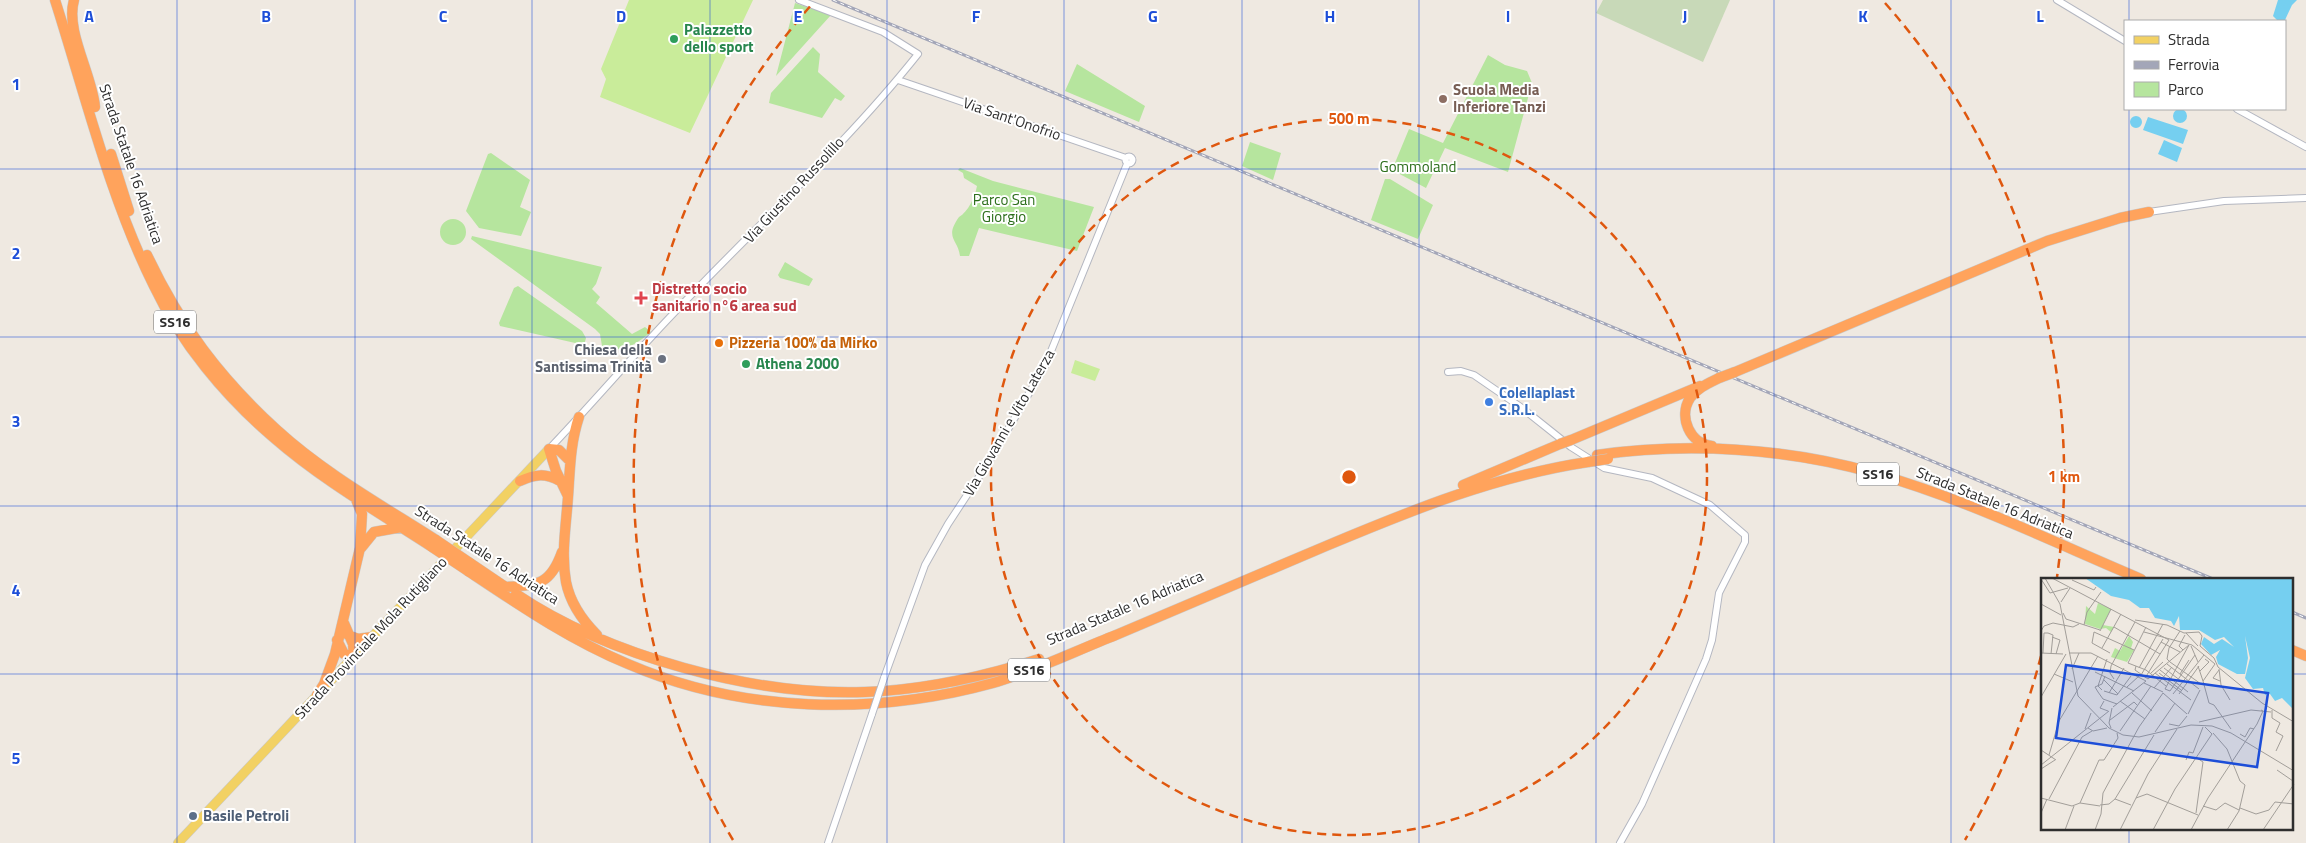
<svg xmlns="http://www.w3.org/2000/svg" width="2306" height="843" font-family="'Titillium Web',sans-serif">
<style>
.green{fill:#b6e59e}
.cemetery{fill:#c8d9b8}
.pitch{fill:#c9ec9a}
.water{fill:#75cff0}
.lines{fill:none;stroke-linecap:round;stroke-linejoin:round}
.minor-casing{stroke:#b4b7c1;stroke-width:8}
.major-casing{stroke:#c9c9c9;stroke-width:10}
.highway-casing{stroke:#c9c9c9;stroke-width:11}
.minor{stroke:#fff;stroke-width:6}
.major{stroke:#f2d163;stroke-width:9}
.highway{stroke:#ffa35c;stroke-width:10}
.rail-casing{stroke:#a3a6b8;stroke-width:3}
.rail{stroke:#fff;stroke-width:1;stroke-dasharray:4;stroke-linecap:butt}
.minor-bridge-casing{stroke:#b4b7c1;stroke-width:8;stroke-linecap:butt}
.highway-bridge-casing{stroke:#c9c9c9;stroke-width:11;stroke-linecap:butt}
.minor-bridge{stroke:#fff;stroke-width:6}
.highway-bridge{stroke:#ffa35c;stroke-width:10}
.grid{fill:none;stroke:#1d4ed8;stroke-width:1;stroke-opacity:0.55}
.ring{fill:none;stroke:#df570e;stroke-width:2.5;stroke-dasharray:9 6}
.leisure-dot{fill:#2e9e5b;stroke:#fff;stroke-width:2}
.education-dot{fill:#8d6e63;stroke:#fff;stroke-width:2}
.health-dot{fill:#e0444e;stroke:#fff;stroke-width:2}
.food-dot{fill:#e8710a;stroke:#fff;stroke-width:2}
.worship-dot{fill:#6b7280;stroke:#fff;stroke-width:2}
.shop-dot{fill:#3f7fe0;stroke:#fff;stroke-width:2}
.service-dot{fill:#5c6f8a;stroke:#fff;stroke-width:2}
.labels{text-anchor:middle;stroke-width:4;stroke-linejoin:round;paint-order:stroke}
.shield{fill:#fff;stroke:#6d6d6d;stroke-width:1}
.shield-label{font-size:14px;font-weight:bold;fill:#2e2e2e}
.leisure-label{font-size:15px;font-weight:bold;fill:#27864d;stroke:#fff;text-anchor:start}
.education-label{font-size:15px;font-weight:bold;fill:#785e54;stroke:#fff;text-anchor:start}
.street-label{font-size:15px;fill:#2e2e2e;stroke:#fff}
.park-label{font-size:15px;fill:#2c6e1b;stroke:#fff}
.health-label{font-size:15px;font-weight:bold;fill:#be3a42;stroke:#fff;text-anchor:start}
.food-label{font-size:15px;font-weight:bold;fill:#c56008;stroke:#fff;text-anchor:start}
.worship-label{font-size:15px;font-weight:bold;fill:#5b616d;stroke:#fff;text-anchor:end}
.shop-label{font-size:15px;font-weight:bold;fill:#366cbe;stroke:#fff;text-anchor:start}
.service-label{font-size:15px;font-weight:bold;fill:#4e5e75;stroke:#fff;text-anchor:start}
.inset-road{fill:none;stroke:#a29e99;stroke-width:1}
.view{fill:#1d4ed8;fill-opacity:0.15;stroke:#1d4ed8;stroke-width:2.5}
.inset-edge{fill:none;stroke:#2e2e2e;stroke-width:2.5}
.grid-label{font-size:16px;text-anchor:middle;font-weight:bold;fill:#1d4ed8;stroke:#fff;stroke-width:4;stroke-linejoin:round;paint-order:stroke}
.centre{fill:#df570e;stroke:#fff;stroke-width:2.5}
.ring-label{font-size:15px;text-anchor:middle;font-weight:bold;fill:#df570e;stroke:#fff;stroke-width:4;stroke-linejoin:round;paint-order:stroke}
</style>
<rect width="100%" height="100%" fill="#efe9e1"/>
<path class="green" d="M 795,3 L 831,15 L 776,76 Z
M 813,47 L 820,54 L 818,72 L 845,96 L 841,101 L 835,98 L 822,118 L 769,103 L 771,93 Z
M 1488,55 L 1505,65 L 1527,71 L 1532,83 L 1508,172 L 1445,148 L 1426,188 L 1392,170 L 1409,129 L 1443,143 Z
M 1077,64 L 1145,106 L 1139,122 L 1065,91 Z
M 1250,142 L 1281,153 L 1273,180 L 1242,166 Z
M 491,153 L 530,180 L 520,207 L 531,212 L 521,236 L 479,228 L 466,211 L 488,154 Z
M 960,168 L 993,181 L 1094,207 L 1077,251 L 979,228 L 969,256 L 960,256 C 958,239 944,238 959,217 C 968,212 975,197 977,186 L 964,178 L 963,173 L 958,170 Z
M 1385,179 L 1390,179 L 1433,205 L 1418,239 L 1371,220 Z
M440 232a13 13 0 1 1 26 0a13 13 0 1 1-26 0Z
M 472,236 L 602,267 L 596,284 L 592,289 L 600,297 L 596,303 L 632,334 L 645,327 L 651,332 C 635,345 623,354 602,346 L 600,334 L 595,329 L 471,239 Z
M 785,262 L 813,279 L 809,286 L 780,278 L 778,275 Z
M 518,286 L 582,331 L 586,338 L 584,345 L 500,326 L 499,323 L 514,288 Z"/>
<path class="cemetery" d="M 1603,0 L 1730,0 L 1703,62 L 1596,13 Z"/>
<path class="pitch" d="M 629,0 L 753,0 L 690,133 L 600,97 L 606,79 L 601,69 Z
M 1075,360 L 1100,369 L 1095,381 L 1071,373 Z"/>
<path class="water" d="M 2278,0 L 2297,0 L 2292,5 L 2285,20 L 2277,20 L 2273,16 Z
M2173 116a7 7 0 1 1 14 0a7 7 0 1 1-14 0Z
M2130 122a6 6 0 1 1 12 0a6 6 0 1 1-12 0Z
M 2148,117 L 2188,130 L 2183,144 L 2143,130 Z
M 2164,140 L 2182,148 L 2177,162 L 2158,154 Z"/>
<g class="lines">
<defs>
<path id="minor" d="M 2057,0 L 2125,41
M 898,80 L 1126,158
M 2237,109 L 2306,147
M1125.5 160a3.5 3.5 0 1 1 7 0a3.5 3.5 0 1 1-7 0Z
M 2149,212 L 2224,201 L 2306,198
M 1448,372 L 1461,371 L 1474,375 L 1522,408 L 1571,447 L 1604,468 L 1652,478 L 1710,505 L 1745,535 L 1745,542 L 1719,593 L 1712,640 L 1706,659 L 1642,804 L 1620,843
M 549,449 C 591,405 630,359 672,315 C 754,228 844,147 918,54 L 883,32 L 799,0
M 884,678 L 925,565 L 948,524 L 990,460 L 1045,366 L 1127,164
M 828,843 L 872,714"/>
<path id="major" d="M 178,843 L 549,449"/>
<path id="highway" d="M 55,0 C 85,94 110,198 154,286 C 181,343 225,396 273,437 C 321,479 378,512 432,547
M 74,0 C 65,31 92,74 95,107
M 111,154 L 129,211
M 147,255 C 180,325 220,378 277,430 C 324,473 383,506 436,540
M 1735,372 L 2047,241 L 2120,218 L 2149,212
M 579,417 C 570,444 570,470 568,497 C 566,526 561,554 566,582 C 570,602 583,621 597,635
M 1571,440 L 1700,386
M 1712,446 C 1690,444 1678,417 1690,398 C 1697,388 1709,383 1719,378
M 1597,455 C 1687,442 1786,448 1874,473 C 1966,499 2053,542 2141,579
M 520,481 C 536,474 545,473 560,481
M 1463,485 L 1560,444
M 568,496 L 556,471 L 549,449 L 559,450 L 570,461
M 361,548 L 374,532 L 402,527
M 470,563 L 504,586
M 468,571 C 519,605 570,640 628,664 C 742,713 873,716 993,683 C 1035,671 1075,651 1116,635 C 1186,605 1256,576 1326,546 C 1412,510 1495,476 1588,462
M 504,587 C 537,585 550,586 562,552
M 516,594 C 608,656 754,696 865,692 C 925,690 982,677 1039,659
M 348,635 L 358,639 L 372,637
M 337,640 L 344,654 L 354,657 L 353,644 L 343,621
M 2292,650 L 2306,656
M 317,695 L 324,684 L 335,654 L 360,548 L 362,514 L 355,497"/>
</defs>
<use href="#minor" class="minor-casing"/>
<use href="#major" class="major-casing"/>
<use href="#highway" class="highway-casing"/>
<use href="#minor" class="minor"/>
<use href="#major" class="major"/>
<use href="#highway" class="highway"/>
<defs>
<path id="rail" d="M 833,0 L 2213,579
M 2292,612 L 2306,618"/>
</defs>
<use href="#rail" class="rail-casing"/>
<use href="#rail" class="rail"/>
<defs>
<path id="minor-bridge" d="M 872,714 L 884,678"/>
<path id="highway-bridge" d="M 1719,378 L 1735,372
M 1560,444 L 1571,440
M 1588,462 L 1608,459
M 436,540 L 470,563
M 432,547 L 468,571"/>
</defs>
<use href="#minor-bridge" class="minor-bridge-casing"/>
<use href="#highway-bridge" class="highway-bridge-casing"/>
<use href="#minor-bridge" class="minor-bridge"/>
<use href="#highway-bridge" class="highway-bridge"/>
</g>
<path class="grid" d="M 177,0 L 177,843M 355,0 L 355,843M 532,0 L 532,843M 710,0 L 710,843M 887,0 L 887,843M 1064,0 L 1064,843M 1242,0 L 1242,843M 1419,0 L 1419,843M 1596,0 L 1596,843M 1774,0 L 1774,843M 1951,0 L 1951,843M 2129,0 L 2129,21M 2129,109 L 2129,579M 0,169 L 2306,169M 0,337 L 2306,337M 0,506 L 2306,506M 0,674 L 2042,674M 2292,674 L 2306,674M 2129,829 L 2129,843"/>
<g class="ring">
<circle cx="1349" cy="477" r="358"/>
<path d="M2041 656A715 715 0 0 1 1965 840M733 840A715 715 0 0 1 813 3M1885 3A715 715 0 0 1 2057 577"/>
</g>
<g class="leisure-dot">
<circle cx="674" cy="39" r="5"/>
<circle cx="746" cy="364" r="5"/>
</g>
<circle class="education-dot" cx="1443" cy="99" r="5"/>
<path class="health-dot" d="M638.5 290.5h5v5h5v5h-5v5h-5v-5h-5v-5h5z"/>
<circle class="food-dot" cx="719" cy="343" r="5"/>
<circle class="worship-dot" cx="662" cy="359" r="5"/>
<circle class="shop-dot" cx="1489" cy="402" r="5"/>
<circle class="service-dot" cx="193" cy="816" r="5"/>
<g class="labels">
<g class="shield">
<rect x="154" y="310.5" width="42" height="23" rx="4"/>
<rect x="1857" y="462.5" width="42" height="23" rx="4"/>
<rect x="1008" y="658.5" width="42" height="23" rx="4"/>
</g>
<g class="shield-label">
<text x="175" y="327">SS16</text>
<text x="1878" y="479">SS16</text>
<text x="1029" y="675">SS16</text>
</g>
<g class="leisure-label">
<text x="684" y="35">Palazzetto<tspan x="684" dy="17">dello sport</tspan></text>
<text x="756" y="369">Athena 2000</text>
</g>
<g class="education-label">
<text x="1453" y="95">Scuola Media<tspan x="1453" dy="17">Inferiore Tanzi</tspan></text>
</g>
<g class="street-label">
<text transform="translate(1012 119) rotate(19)" y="5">Via Sant'Onofrio</text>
<text transform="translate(131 164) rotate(71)" y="5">Strada Statale 16 Adriatica</text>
<text transform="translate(794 190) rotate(-47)" y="5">Via Giustino Russolillo</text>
<text transform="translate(1009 423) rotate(-60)" y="5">Via Giovanni e Vito Laterza</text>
<text transform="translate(1995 503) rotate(22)" y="5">Strada Statale 16 Adriatica</text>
<text transform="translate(487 555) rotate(33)" y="5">Strada Statale 16 Adriatica</text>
<text transform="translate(1125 608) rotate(-23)" y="5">Strada Statale 16 Adriatica</text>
<text transform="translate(371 638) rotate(-47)" y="5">Strada Provinciale Mola Rutigliano</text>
</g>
<g class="park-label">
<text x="1418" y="172">Gommoland</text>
<text x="1004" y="205">Parco San<tspan x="1004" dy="17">Giorgio</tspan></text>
</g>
<g class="health-label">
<text x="652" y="294">Distretto socio<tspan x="652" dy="17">sanitario n°6 area sud</tspan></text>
</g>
<g class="food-label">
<text x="729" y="348">Pizzeria 100% da Mirko</text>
</g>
<g class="worship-label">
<text x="652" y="355">Chiesa della<tspan x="652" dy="17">Santissima Trinità</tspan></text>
</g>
<g class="shop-label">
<text x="1499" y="398">Colellaplast<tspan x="1499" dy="17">S.R.L.</tspan></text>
</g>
<g class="service-label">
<text x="203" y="821">Basile Petroli</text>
</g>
</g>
<g transform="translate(2041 578)">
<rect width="252" height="252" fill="#efe9e1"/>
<path d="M 57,25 L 70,31 L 62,47 L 73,49 L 70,54 L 65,50 L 59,51 L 44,46 L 45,28 L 54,36 ZM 88,58 L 92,64 L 90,70 L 93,72 L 86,84 L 70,79 L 74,70 L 79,73 Z" fill="#b6e59e"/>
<path d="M 44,0 L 252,0 L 252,131 L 241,120 L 234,123 L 229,116 L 224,117 L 222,110 L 212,111 L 204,100 L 209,80 L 204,58 L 207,80 L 204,96 L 196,96 L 177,86 L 175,79 L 179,72 L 170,77 L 160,66 L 163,59 L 173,66 L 181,61 L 193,69 L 183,59 L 174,62 L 158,52 L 139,52 L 138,38 L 133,48 L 130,43 L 114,40 L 108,30 L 99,30 L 88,22 L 70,18 Z" fill="#75cff0"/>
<path class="inset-road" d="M 4,0 L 19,26 L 37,118 L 68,150 L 82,157 L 98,159 L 150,147 L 171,148 L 190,155 L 253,193M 11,0 L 128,62M 0,1 L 9,15 L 27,10M 31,2 L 53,12 L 55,9M 20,24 L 29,10M 0,26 L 20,37M 22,35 L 25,41 L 59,52M 94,42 L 126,47 L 143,55 L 158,54 L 161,58 L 159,68M 43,47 L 46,34 L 60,14M 73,49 L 119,76M 105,49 L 87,85 L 105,92 L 125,108M 0,53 L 3,48 L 12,45 L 32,49 L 38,46M 59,53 L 70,31M 103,54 L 151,67 L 174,86M 145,55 L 157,68M 11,59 L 19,62 L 15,76M 120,64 L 139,74M 148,67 L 124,111 L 129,113 L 154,77M 150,68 L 157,84M 159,68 L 173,80 L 177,89 L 221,125 L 253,144M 61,70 L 80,36M 142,72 L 138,68 L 144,57M 0,75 L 22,76M 2,75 L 3,55 L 7,55 L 12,57 L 10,76M 28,75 L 50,75 L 105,103 L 72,129M 69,75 L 51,65 L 53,54 L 93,72M 129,84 L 160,106M 129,84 L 126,81 L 128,70 L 139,53M 126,86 L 158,111M 95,88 L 94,92 L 107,101 L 148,67M 157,88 L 162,103M 98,90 L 122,46M 123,90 L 140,103M 31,91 L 38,75M 178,91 L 180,107 L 189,122M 119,92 L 147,114M 178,92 L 172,100 L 179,103M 159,93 L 168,84 L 164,81M 54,94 L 93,113M 110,95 L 122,84M 114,95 L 150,122M 118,95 L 140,112M 13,96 L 32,104M 139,96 L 148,82M 100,97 L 122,61M 64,98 L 61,106 L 54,109 L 57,114 L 62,121 L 76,126M 104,100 L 128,62M 73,101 L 69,95 L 70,88 L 94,44M 63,102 L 77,116M 162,103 L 168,125 L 173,127 L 190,151M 162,103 L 174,86M 103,105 L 122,114M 86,109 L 98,98M 113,110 L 131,89M 61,112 L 57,108 L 66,81M 63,113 L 76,117 L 90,98M 68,115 L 83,90M 91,115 L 111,133M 122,115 L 146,136M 132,116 L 163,77M 138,116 L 158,88M 0,119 L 25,76M 63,123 L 59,130 L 67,133M 79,123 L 104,141M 210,132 L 230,134M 231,132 L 231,140 L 239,145 L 235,154 L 242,158 L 235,173M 147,136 L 159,112M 69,142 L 93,124 L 96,127M 158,144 L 210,132M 128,146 L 138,148 L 146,138M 47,150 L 52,153 L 66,150M 70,150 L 68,145 L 71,130M 44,151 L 50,135M 79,153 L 110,108M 114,154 L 134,125M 172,155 L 186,171 L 199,203 L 204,207 L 198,233 L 186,252M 199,156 L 204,159 L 209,150 L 213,151M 0,172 L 15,182M 8,177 L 18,143 L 57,78M 145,182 L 148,174 L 152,175 L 162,149M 0,187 L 68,133M 0,191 L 14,182M 236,192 L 252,203M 0,220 L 31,228 L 39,225 L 58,182 L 63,182 L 77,160 L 76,155M 95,220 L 106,216 L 157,237M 8,221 L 41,159 L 51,153M 74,221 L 90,227M 39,225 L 59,228M 59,227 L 68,226 L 74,221 L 113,157M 162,228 L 175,232 L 184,225 L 198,232M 199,230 L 215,236 L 228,232 L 234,224 L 253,226M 0,235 L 6,221M 155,235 L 162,184 L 156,180M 24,252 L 33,228M 54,252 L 60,236 L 62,215 L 98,149 L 122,115M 79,252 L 107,196 L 136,151M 112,252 L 134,211 L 171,156 L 164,149M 150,252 L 167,220 L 216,146 L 222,133 L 220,132M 222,252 L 253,206"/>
<path class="view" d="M 25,87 L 227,115 L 216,189 L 15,160 Z"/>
<rect width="252" height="252" class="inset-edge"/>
</g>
<g class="grid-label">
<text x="89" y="22">A</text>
<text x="266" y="22">B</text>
<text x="443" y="22">C</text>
<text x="621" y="22">D</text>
<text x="798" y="22">E</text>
<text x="976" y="22">F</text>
<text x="1153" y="22">G</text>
<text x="1330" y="22">H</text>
<text x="1508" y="22">I</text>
<text x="1685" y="22">J</text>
<text x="1863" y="22">K</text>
<text x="2040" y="22">L</text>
<text x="16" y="90">1</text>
<text x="16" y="259">2</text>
<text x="16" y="427">3</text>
<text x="16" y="596">4</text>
<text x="16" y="764">5</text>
</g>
<circle cx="1349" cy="477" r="8" class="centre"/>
<g class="ring-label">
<text x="1349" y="124">500 m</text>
<text x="2064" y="482">1 km</text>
</g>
<rect x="2124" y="20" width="162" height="90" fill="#ffffff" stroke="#ababab"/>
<rect x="2134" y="36" width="25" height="8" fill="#f2d163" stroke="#ababab"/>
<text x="2168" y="45" font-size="15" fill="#2e2e2e">Strada</text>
<rect x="2134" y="61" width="25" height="8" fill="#a3a6b8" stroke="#ababab"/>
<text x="2168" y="70" font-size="15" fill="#2e2e2e">Ferrovia</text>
<rect x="2134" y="82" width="25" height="15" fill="#b6e59e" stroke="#ababab"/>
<text x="2168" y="95" font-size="15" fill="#2e2e2e">Parco</text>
</svg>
